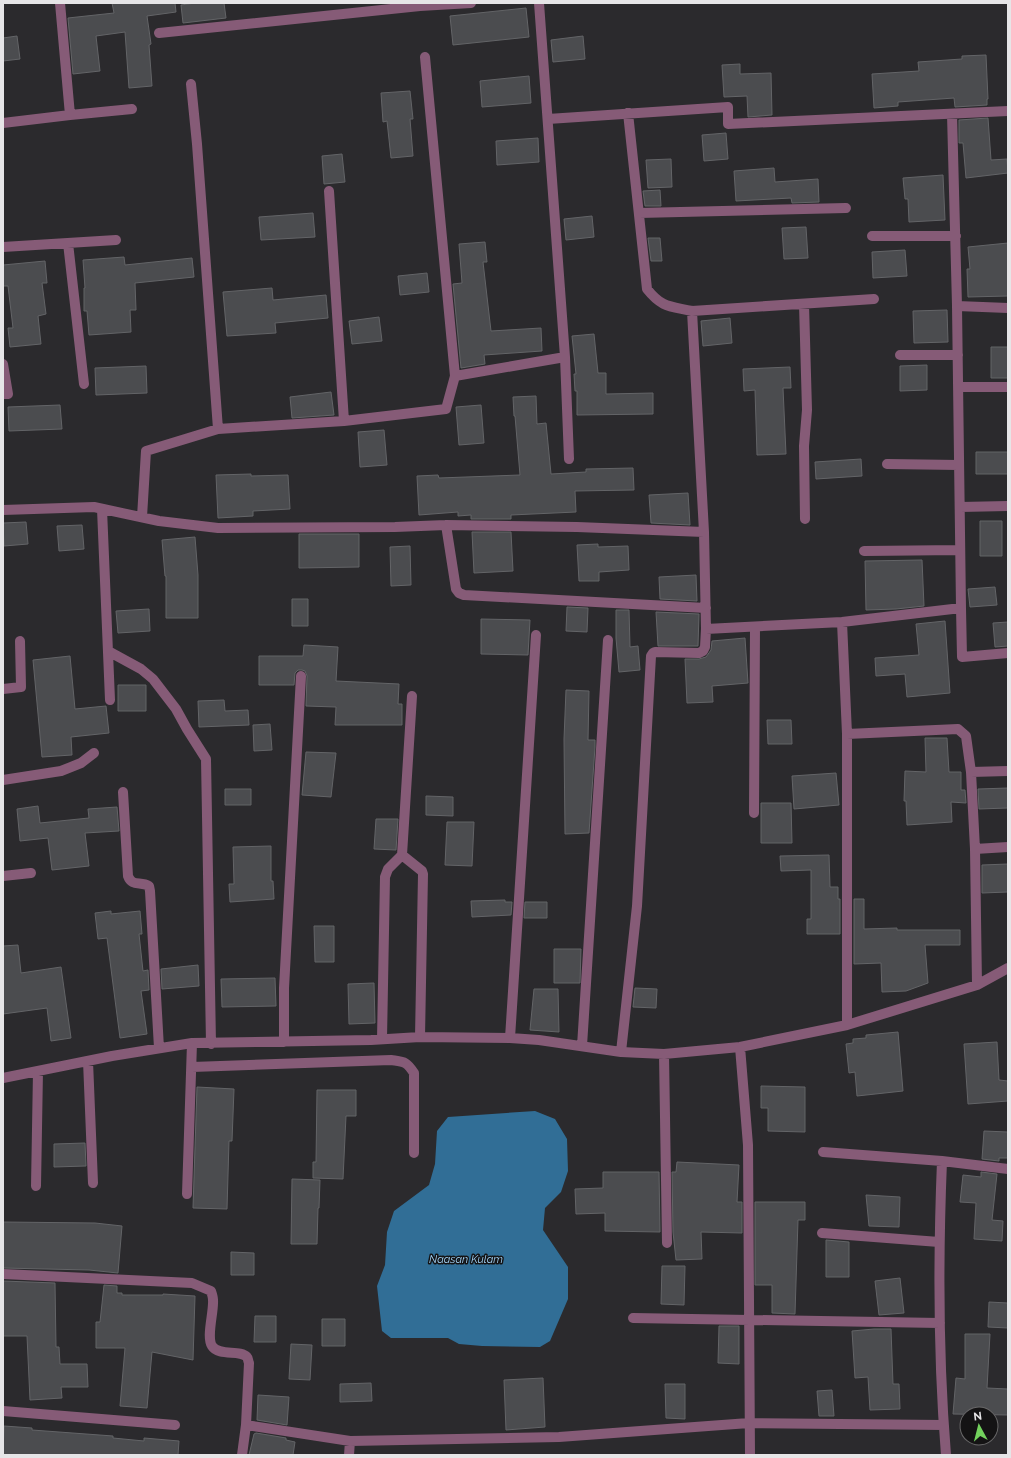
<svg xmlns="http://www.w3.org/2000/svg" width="1011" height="1458" font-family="Raleway,sans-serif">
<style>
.water{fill:#316e96}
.building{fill:#4b4c4f;stroke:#636467}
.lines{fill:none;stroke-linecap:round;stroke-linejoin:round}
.minor{stroke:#865b77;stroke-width:10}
.labels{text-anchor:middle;stroke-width:3;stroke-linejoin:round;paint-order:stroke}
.water-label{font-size:11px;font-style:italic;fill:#a4d5f9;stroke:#141314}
</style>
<rect width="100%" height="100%" fill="#2b2a2d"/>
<path class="water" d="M 535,1111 L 555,1119 L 567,1139 L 568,1171 L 561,1192 L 545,1208 L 543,1230 L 568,1267 L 568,1299 L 550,1341 L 540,1347 L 482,1346 L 459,1344 L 448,1338 L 391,1338 L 382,1331 L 377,1286 L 385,1265 L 387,1232 L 394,1211 L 429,1185 L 435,1164 L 437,1131 L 448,1117 Z"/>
<path class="building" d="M 112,3 L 175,3 L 176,12 L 147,16 L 151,44 L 149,45 L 152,86 L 129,88 L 125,32 L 96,36 L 100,71 L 73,74 L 68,18 L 114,13 Z
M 195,3 L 224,3 L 226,18 L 183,23 L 181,5 Z
M 526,8 L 529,37 L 453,45 L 450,16 Z
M 17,36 L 20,59 L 3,61 L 3,38 Z
M 583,36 L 585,59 L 553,62 L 551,40 Z
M 986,55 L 988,99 L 987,99 L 987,105 L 955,107 L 954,98 L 898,102 L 898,106 L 874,108 L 872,74 L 919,71 L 918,62 L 962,59 L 962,56 Z
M 740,64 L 740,74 L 771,73 L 772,115 L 748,117 L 747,96 L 724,97 L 722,65 Z
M 529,76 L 531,103 L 482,107 L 480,81 Z
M 410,91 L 413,119 L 410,119 L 413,156 L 391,158 L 387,121 L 383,122 L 381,93 Z
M 988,118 L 991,160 L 1007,159 L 1008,173 L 966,178 L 963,143 L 959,143 L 959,120 Z
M 726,133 L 728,159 L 704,161 L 702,135 Z
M 538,138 L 539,162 L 497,165 L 496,141 Z
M 342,154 L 345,182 L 324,184 L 322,156 Z
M 671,159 L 672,187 L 648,188 L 646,160 Z
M 774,168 L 775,182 L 818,179 L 819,202 L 792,203 L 791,198 L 736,201 L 734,171 Z
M 943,175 L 945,220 L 909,222 L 908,199 L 905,199 L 903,178 Z
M 660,190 L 661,206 L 645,206 L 643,191 Z
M 313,213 L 315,237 L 261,240 L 259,217 Z
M 592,216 L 594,237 L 566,240 L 564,219 Z
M 806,227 L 808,258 L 784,259 L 782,228 Z
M 648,238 L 660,238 L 662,261 L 651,261 Z
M 485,242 L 487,262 L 483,262 L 491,331 L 541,328 L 542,351 L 484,355 L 485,364 L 461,368 L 453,284 L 462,283 L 459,244 Z
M 1008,243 L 1008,296 L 968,297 L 967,269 L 970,269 L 968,247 Z
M 905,250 L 907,276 L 873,278 L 872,252 Z
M 124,257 L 125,265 L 192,258 L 194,277 L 135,283 L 136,310 L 130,310 L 131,332 L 89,335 L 87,311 L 84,311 L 84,288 L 85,288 L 83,260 Z
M 45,261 L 47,283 L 42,283 L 46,314 L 38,316 L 41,344 L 10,347 L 8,328 L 13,328 L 8,286 L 3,286 L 3,265 Z
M 427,273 L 429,292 L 400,295 L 398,276 Z
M 272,288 L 273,300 L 326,295 L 328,318 L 275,323 L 276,333 L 227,336 L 223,292 Z
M 947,310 L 948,342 L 914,343 L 913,311 Z
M 379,317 L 382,341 L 352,344 L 349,321 Z
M 730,318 L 732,343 L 703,346 L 701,321 Z
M 594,334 L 598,373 L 606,373 L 606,394 L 653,393 L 653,414 L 577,415 L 577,391 L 575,391 L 574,374 L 576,374 L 572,336 Z
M 991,347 L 1008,347 L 1008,378 L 991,378 Z
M 927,365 L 927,390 L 900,391 L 900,366 Z
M 146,366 L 147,393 L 96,395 L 95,368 Z
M 790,367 L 791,388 L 783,388 L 786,454 L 757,455 L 755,390 L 744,391 L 743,369 Z
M 331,392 L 334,415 L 292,418 L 290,397 Z
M 536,396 L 537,424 L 546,423 L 551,474 L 586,472 L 586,469 L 633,468 L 634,490 L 575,491 L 576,512 L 511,515 L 511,519 L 471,519 L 471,515 L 458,516 L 458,512 L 419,515 L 417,476 L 438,475 L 439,478 L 520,475 L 515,416 L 514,416 L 513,397 Z
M 60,405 L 62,429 L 9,431 L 8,407 Z
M 481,405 L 484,443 L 459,445 L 456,407 Z
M 384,430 L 387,465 L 360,467 L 358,432 Z
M 976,452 L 1008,452 L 1008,474 L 976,474 Z
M 861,459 L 862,476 L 816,479 L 815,462 Z
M 251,474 L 251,476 L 288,475 L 290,509 L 253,511 L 253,516 L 218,518 L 216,475 Z
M 688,493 L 690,525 L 651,523 L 649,495 Z
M 980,521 L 1002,521 L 1002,556 L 980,556 Z
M 26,522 L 28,544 L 4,546 L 3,523 Z
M 82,525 L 84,549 L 59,551 L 57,526 Z
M 472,532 L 511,532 L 513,571 L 474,573 Z
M 299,534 L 359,534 L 359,567 L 299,568 Z
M 195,537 L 198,575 L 198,618 L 166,618 L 166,576 L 165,576 L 162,540 Z
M 598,544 L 598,547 L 628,546 L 629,570 L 599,572 L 599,581 L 579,581 L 577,545 Z
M 410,546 L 411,585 L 391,586 L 390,547 Z
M 922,560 L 924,606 L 896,609 L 866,610 L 865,561 Z
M 696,575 L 697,601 L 660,599 L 659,577 Z
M 995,587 L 997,605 L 970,607 L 968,589 Z
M 292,599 L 308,599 L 308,626 L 292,626 Z
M 567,607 L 588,608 L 587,632 L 566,631 Z
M 149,609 L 150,631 L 118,633 L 116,611 Z
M 616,610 L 629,610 L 630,647 L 638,646 L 640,670 L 619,672 L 616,638 Z
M 656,612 L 699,614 L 698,646 L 658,646 Z
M 481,619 L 530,620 L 528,655 L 481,654 Z
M 945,621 L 950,693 L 907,697 L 905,674 L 876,676 L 875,658 L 919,655 L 916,624 Z
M 1008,622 L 1008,646 L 995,647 L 993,623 Z
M 745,638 L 748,683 L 712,686 L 713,702 L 687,703 L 685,659 L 699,659 L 706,657 L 711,650 L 712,641 Z
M 304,645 L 338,647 L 336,681 L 399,684 L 398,704 L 402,704 L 402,725 L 335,725 L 336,707 L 306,706 L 307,676 L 305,671 L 302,670 L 298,670 L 295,673 L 294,685 L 259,685 L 259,656 L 303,656 Z
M 70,656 L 75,709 L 106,706 L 109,733 L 71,737 L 72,755 L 42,757 L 33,660 Z
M 118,685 L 146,685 L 146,711 L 118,711 Z
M 566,690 L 589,691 L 588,740 L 595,740 L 595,747 L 589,833 L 565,834 L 564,739 Z
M 224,700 L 225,711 L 248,710 L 249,725 L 199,727 L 198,701 Z
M 767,720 L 791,720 L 792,744 L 768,744 Z
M 270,724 L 272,750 L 254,751 L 253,725 Z
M 925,738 L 947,738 L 949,772 L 961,772 L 961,790 L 965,790 L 966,803 L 951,802 L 952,822 L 907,825 L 906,801 L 904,801 L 905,771 L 926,772 Z
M 306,752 L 336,753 L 331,797 L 302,795 Z
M 836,773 L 839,805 L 794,809 L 792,776 Z
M 1008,788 L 1008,808 L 979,809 L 978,789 Z
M 225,789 L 251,789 L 251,805 L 225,805 Z
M 426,796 L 453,797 L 453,816 L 426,815 Z
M 761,803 L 791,803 L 792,843 L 761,843 Z
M 38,806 L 40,823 L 89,818 L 88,809 L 117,807 L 119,831 L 85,833 L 89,866 L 52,870 L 48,838 L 20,841 L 17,809 Z
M 376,819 L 398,819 L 396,850 L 374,849 Z
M 447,822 L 474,822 L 472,866 L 445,865 Z
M 271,846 L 271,881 L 273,881 L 274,899 L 230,902 L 229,884 L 234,884 L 233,847 Z
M 829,855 L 830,887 L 838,887 L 838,899 L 840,899 L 840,934 L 807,934 L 807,919 L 811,919 L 811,870 L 781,871 L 780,856 Z
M 1008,864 L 1008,892 L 982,893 L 982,865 Z
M 854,899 L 864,899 L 864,929 L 897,928 L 897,930 L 960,930 L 960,945 L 925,945 L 928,983 L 906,991 L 882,992 L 881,963 L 854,964 Z
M 505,900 L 505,902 L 512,902 L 511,915 L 472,917 L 471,901 Z
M 525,902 L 547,902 L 547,918 L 524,918 Z
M 111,911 L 111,914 L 140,911 L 142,934 L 139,934 L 143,971 L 148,970 L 149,990 L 141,991 L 147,1034 L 120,1038 L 107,938 L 98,939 L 95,913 Z
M 314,926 L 334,926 L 334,962 L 315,962 Z
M 18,945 L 21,973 L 61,967 L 71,1038 L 51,1041 L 47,1008 L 3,1014 L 3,946 Z
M 554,949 L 581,949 L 580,983 L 554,983 Z
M 198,965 L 199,986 L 162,989 L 161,969 Z
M 275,978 L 276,1006 L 222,1007 L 221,979 Z
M 374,983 L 375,1023 L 349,1024 L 348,984 Z
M 635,988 L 657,989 L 656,1008 L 633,1007 Z
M 534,989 L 558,989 L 559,1032 L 530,1030 Z
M 898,1032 L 903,1091 L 857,1096 L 855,1072 L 849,1073 L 846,1044 L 853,1043 L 853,1039 L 866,1038 L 866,1035 Z
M 997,1042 L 999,1080 L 1008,1081 L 1008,1101 L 968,1104 L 964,1044 Z
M 761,1086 L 805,1087 L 805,1132 L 768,1131 L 768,1108 L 761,1108 Z
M 197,1087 L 234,1089 L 232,1141 L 229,1141 L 227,1209 L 193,1208 Z
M 317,1090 L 356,1090 L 356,1116 L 346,1116 L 343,1179 L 313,1178 L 313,1162 L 316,1162 Z
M 984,1131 L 1008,1132 L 1008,1158 L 999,1158 L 999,1161 L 982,1159 Z
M 85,1143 L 86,1166 L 54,1167 L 54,1144 Z
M 677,1162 L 739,1165 L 737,1202 L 742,1202 L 742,1233 L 701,1232 L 702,1259 L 676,1260 L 673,1232 L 672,1172 L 676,1172 Z
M 603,1172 L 659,1172 L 660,1232 L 605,1231 L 605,1213 L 576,1214 L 575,1189 L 603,1188 Z
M 981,1172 L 997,1174 L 992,1220 L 1003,1221 L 1002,1241 L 974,1239 L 976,1203 L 960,1202 L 963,1175 L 981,1177 Z
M 292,1179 L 320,1180 L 319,1208 L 318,1208 L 317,1244 L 291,1244 Z
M 866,1195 L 900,1197 L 899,1227 L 869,1226 Z
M 755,1202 L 805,1202 L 805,1220 L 798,1220 L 795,1314 L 772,1313 L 772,1285 L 755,1285 Z
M 3,1222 L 95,1223 L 122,1226 L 118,1273 L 89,1270 L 3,1268 Z
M 826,1240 L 849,1242 L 849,1277 L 826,1277 Z
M 231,1252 L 254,1253 L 254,1275 L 231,1275 Z
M 662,1266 L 685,1266 L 684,1305 L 661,1304 Z
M 900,1278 L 904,1313 L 879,1315 L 875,1281 Z
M 3,1281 L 55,1283 L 56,1347 L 59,1347 L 60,1364 L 87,1364 L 88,1387 L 61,1387 L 62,1398 L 30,1400 L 27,1336 L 3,1336 Z
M 104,1285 L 117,1286 L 117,1293 L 122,1293 L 122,1295 L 163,1295 L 163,1294 L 195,1296 L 193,1360 L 152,1352 L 147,1408 L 120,1406 L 125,1348 L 96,1348 L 96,1322 L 100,1322 Z
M 989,1302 L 1008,1303 L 1008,1328 L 988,1327 Z
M 255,1316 L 276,1316 L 276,1342 L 254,1342 Z
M 322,1319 L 345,1319 L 345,1346 L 322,1346 Z
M 719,1326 L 739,1326 L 739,1364 L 718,1363 Z
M 874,1329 L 891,1329 L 893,1384 L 899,1384 L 900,1409 L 870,1410 L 868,1377 L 855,1378 L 852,1331 Z
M 965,1334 L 990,1334 L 987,1388 L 1008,1389 L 1008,1415 L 953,1414 L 956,1378 L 965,1379 Z
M 291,1344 L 312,1345 L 310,1380 L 289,1379 Z
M 543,1378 L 545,1427 L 506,1430 L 504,1380 Z
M 371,1383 L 372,1401 L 340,1402 L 340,1384 Z
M 665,1384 L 685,1384 L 685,1419 L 666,1418 Z
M 832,1390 L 834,1416 L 819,1416 L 817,1391 Z
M 258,1395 L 289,1397 L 287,1425 L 257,1420 Z
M 4,1426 L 32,1428 L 32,1430 L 113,1436 L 113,1438 L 144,1441 L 144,1438 L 179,1441 L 178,1455 L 3,1455 Z
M 256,1433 L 286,1438 L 286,1440 L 295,1442 L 293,1455 L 249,1455 L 254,1434 Z"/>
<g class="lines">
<path class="minor" d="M 539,3 L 565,357 L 569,459
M 159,33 L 420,6 L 471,3
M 425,57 L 455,376
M 191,84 L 197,144 L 218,429
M 628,113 L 647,289 C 662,308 670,306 692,311 L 874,299
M 70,115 L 132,109
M 548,119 L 728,107 L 728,124 L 1008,111
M 3,123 L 70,115 L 60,3
M 329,191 L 344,421
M 639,213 L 846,208
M 872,236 L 956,236
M 68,243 L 84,384
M 3,247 L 116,240
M 804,304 L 807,410 L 804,446 L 805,519
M 957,306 L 1008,308
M 692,311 L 704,532 L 706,629 L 842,622 L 961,608 L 957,306 L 952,114
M 900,355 L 958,355
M 3,364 L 8,394 L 3,394
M 958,387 L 1008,387
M 887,464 L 959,465
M 960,507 L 1008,506
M 102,509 L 110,700
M 3,510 L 94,507 L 159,521 L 218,528 L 395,527 L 446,525 L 577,527 L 704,532
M 142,517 L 146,451 L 218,429 L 344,421 L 446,409 L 455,376 L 565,357
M 446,525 L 456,589 L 459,593 L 464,595 L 706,608
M 864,551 L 960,550
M 961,608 L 962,657 L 1008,653
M 842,622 L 847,734 L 847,1025
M 108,651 L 141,669 L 153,679 L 176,709 L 187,729 L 206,759 L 211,1044
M 3,689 L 21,687 L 20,641
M 412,696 L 402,855 L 422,871 L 423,874 L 420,1037
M 847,734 L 958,729 L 966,736 L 971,772 L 975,849 L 977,985
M 971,772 L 1008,771
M 3,780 L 61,771 L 81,763 L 94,753
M 123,792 L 128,876 C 132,887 140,881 149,886 L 150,891 L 159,1048
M 754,813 L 755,627
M 975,849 L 1008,847
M 3,876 L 31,873
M 510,1038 L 536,635
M 382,1039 L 385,877 L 388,869 L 402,855
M 284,1042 L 284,988 L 301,676
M 582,1046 L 608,640
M 740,1047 L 748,1145 L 750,1455
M 621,1052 L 637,906 L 651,656 L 653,653 L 655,652 L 699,653 L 703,651 L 705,647 L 706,629
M 664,1054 L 667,1243
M 88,1061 L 93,1183
M 192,1067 L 391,1060 C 404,1062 406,1061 414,1073 L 414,1153
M 3,1078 L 112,1056 L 192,1043 L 371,1040 L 420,1037 L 510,1038 L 539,1040 L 621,1052 L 664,1054 L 740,1047 L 847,1025 L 977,985 L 1008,968
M 823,1152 L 942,1161 L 1008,1169
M 942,1161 C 938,1259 938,1357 946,1455
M 36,1186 L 38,1071
M 187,1194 L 192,1043
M 822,1233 L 939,1242
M 3,1274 L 192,1283 L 211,1291 C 212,1294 213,1297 213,1300 C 214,1312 206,1337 212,1346 C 219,1357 240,1349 247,1357 C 248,1358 248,1361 249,1363 L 246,1425 L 242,1455
M 633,1318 L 940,1323
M 3,1411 L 175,1425
M 246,1425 L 350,1441 L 559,1437 L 749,1423 L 944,1425
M 349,1455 L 350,1441"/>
</g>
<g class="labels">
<g class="water-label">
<text x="466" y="1263">Naasan Kulam</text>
</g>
</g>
<rect width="1011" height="1458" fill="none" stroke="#e6e5e7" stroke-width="8"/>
<g transform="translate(979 1426) rotate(353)"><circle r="19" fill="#141314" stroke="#686768"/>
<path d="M0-3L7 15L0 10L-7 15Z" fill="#73d25d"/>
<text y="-6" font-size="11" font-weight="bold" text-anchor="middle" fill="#e6e5e7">N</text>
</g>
</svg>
